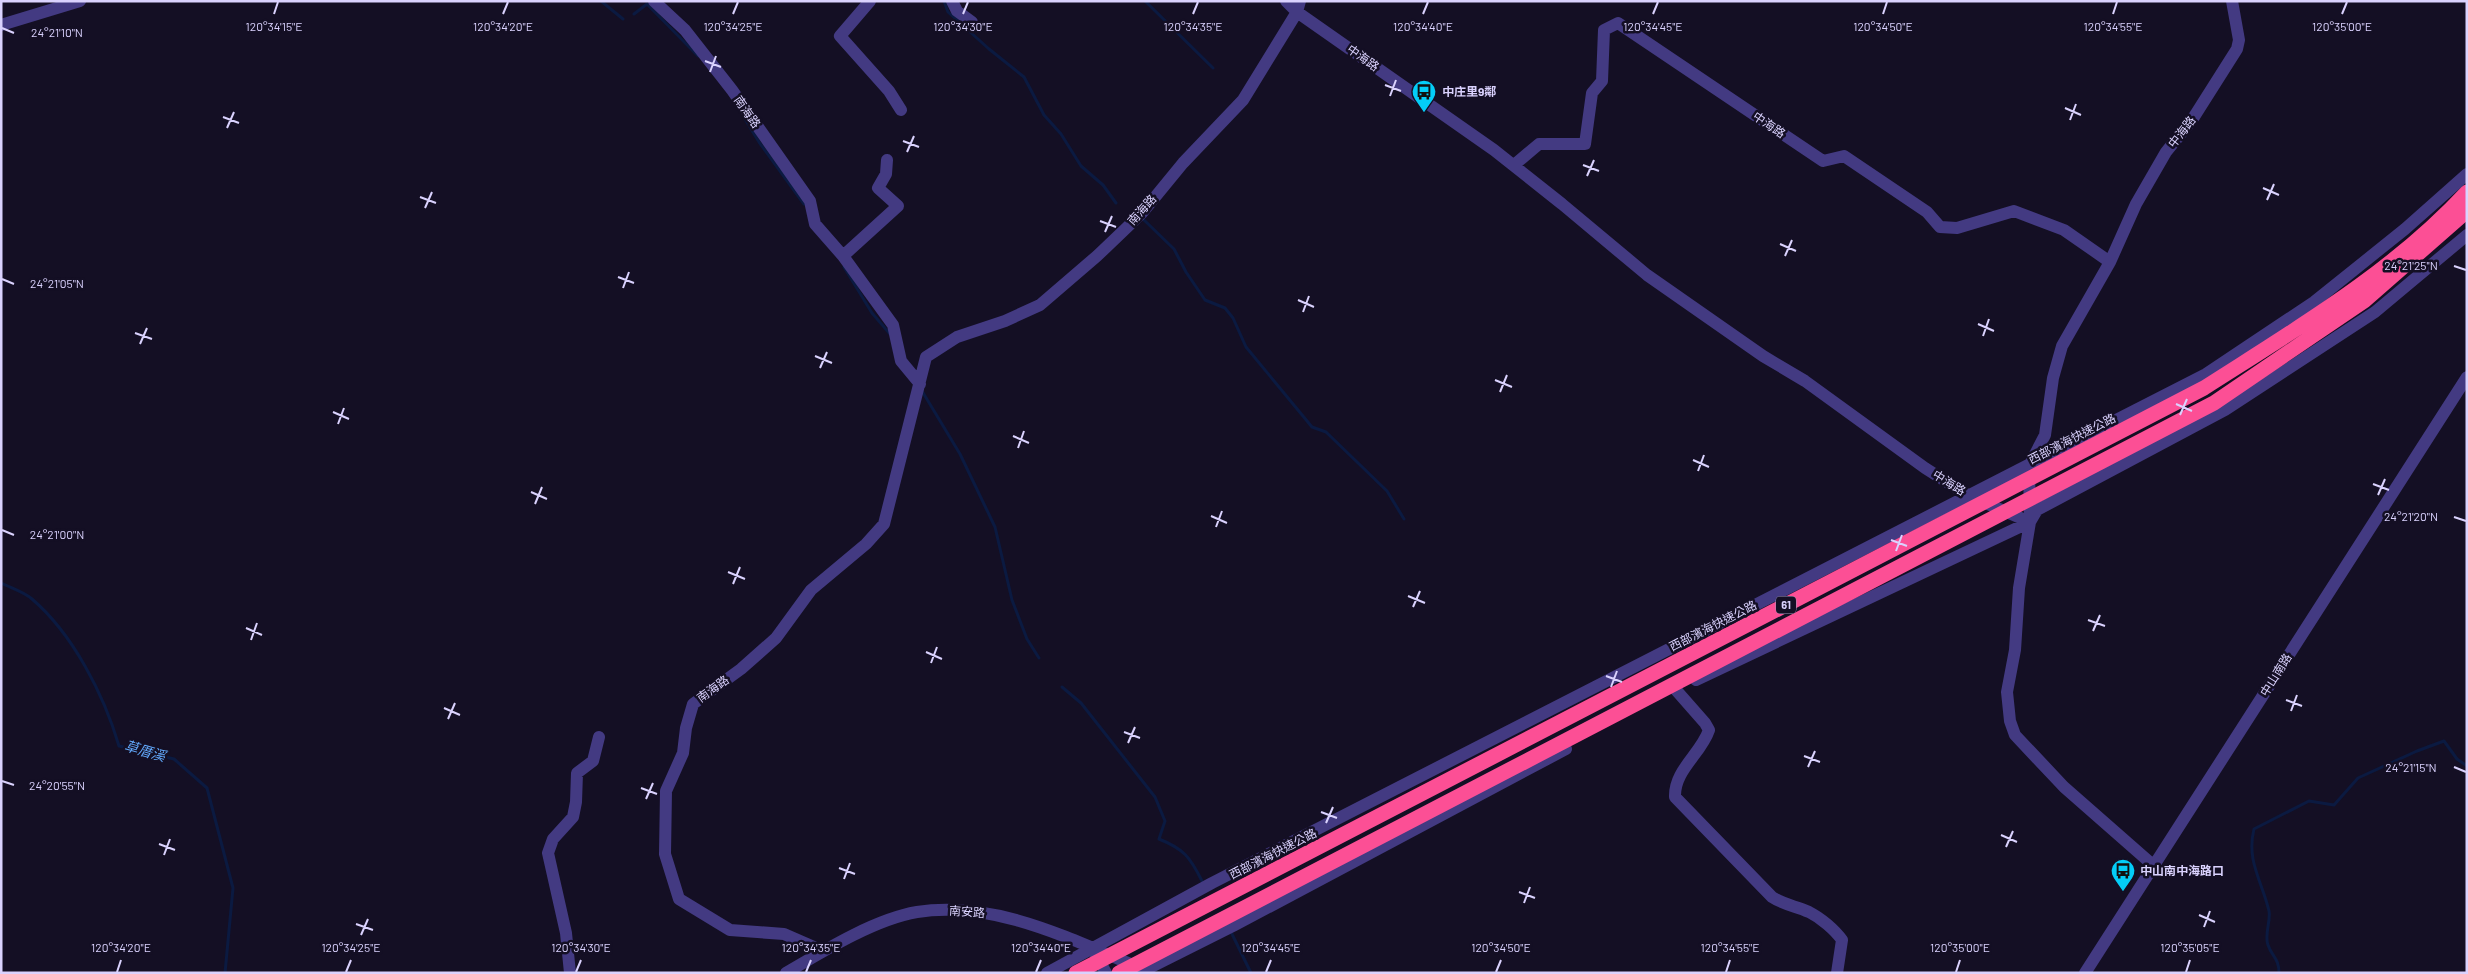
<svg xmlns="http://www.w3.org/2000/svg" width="2468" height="974" font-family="Barlow,'Noto Sans TC',sans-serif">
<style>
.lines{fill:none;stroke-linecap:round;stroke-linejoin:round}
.stream{stroke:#0b1a41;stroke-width:3}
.minor{stroke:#433a82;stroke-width:12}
.highway{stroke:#fc4f95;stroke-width:15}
.ticks{fill:none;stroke:#dad2fe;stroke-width:2}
.labels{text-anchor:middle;stroke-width:5;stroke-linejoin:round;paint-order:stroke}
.shield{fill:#140f24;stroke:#9f98bd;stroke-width:1}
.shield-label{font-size:11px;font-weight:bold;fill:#dad2fe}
.street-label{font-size:12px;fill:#dad2fe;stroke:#140f24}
.poi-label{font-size:12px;font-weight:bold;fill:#dad2fe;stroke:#140f24;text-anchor:start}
.water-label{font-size:14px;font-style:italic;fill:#62a9fc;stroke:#140f24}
.ticks-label{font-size:12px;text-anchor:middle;fill:#dad2fe;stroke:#140f24;stroke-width:5;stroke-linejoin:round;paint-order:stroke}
</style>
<rect width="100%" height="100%" fill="#140f24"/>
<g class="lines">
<path class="stream" d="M 601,1 L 623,19
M 944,1 L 948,12 L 989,49 L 1024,77 L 1044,115 L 1061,134 L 1081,166 L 1103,185 L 1116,203
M 1145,1 L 1213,68
M 634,14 L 647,4 L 698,56
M 745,119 L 759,142 L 804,204
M 1144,220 L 1174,249 L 1186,272 L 1205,300 L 1225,308 L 1233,318 L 1246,347 L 1312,427 L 1326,432 L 1387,491 L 1404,519
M 844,267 L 872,313 L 890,334
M 922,391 L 960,454 L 995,527 L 1012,600 L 1027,639 L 1039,658
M 1,583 C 11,588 24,592 32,599 C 73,634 104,695 119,746 L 174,759 L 207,788 L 233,888 L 225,973
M 1062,687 L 1081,703 L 1155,797 L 1165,821 L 1159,839 C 1184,849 1190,857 1202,881
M 1232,934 L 1251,973
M 2279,973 C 2279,958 2272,957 2268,945 C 2264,935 2271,921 2269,911 C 2262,881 2246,861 2254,829 L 2309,801 L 2334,805 L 2358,778 L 2417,751 L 2444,741 L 2457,759 L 2467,766"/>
<path class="minor" d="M 654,1 L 685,30 L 732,90 L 810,201 L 815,224 L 843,256 L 893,325 L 901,361 L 920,384
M 870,1 L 840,36 L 889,91 L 901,110
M 952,1 L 957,11 L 972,22
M 1286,1 L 1297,12 L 1494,150 L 1562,204 L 1647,275 L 1763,356 L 1805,381 L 1925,468 L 1969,496 L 2030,522
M 1,25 L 80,1
M 1514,165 L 1539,144 L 1585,144 L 1592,93 L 1602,81 L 1604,30 L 1618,23 L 1823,161 L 1844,156 L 1927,212 L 1940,227 L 1957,228 L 2014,211 L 2064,230 L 2110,262
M 843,256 L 898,206 L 878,188 L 886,174 L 887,160
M 1696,680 L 2030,522 L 2037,510 L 2225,410 L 2375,312 L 2467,235
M 1676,690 L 1705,723 L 1709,730 C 1701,754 1674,770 1675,797 L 1772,897 C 1784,905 1796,906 1809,912 C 1821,918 1835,930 1842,940 L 1837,973
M 2154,866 L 2064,787 L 2015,735 L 2010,721 L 2007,692 L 2015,650 L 2019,588 L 2030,522 L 2029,466 L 2045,435 L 2053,378 L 2062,346 L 2110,262 L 2136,204 L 2166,152 L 2192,120 L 2237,49 L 2239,40 L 2232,1
M 823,951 L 784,934 L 730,930 L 679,899 L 665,854 L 666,791 L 683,753 L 686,728 L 693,704 L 741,669 L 776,638 L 811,590 L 866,544 L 884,524 L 926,357 L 957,337 L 1005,321 L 1040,305 L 1097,256 L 1142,213 L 1183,163 L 1243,100 L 1297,12 L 1300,1
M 1095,953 L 1106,973
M 570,973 L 566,933 L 548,853 L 553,839 L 573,817 L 576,802 L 577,773 L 593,761 L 599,737
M 786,973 C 823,951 875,919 917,912 C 995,900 1070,939 1140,968
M 1047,973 L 1212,883 L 2206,374 L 2314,302 L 2405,229 L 2467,174
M 1139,973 L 1233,926 L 1566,749
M 2085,973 L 2467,377"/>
<path class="highway" d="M 1076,973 L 2204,388 C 2296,329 2392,273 2467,192
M 1119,973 L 2214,403 L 2364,301 L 2467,211"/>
</g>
<path class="ticks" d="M 274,14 L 278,2M 503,14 L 508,2M 733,14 L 738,2M 963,14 L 968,2M 1193,14 L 1198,2M 1423,14 L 1428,2M 1653,14 L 1658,2M 1883,14 L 1887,2M 2113,14 L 2117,2M 2342,14 L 2347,2M 2,28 L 14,33M 705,61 L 721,67M 710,72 L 716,56M 1385,85 L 1401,91M 1390,96 L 1396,80M 2065,108 L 2081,115M 223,117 L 239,123M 2070,120 L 2076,104M 227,128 L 234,112M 903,141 L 919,147M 907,152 L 914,136M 1583,165 L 1599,171M 1587,176 L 1594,160M 2263,188 L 2279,195M 420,197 L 436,203M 2267,200 L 2274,184M 425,208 L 432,192M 1100,221 L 1116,227M 1105,232 L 1112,216M 1780,244 L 1796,251M 1785,256 L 1792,240M 2454,266 L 2466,270M 618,277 L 634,283M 2,279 L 14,284M 623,288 L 629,272M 1298,300 L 1314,307M 1303,312 L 1309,296M 1978,324 L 1994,331M 135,333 L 152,339M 1983,336 L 1989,319M 140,344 L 147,328M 815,356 L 832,363M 820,368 L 827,352M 1495,380 L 1512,387M 1500,392 L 1507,375M 2176,404 L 2192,411M 333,412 L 349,419M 2180,415 L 2187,399M 338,424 L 344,408M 1013,436 L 1029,443M 1018,448 L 1024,431M 1693,460 L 1709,467M 1698,471 L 1704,455M 2373,484 L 2389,490M 531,492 L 547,499M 2378,495 L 2385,479M 535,504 L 542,487M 1211,516 L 1227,523M 2454,517 L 2466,521M 1216,527 L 1222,511M 2,530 L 14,535M 1891,540 L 1907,546M 1896,551 L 1902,535M 728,572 L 745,579M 733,584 L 740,567M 1408,596 L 1425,603M 1413,607 L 1420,591M 2088,620 L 2105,626M 246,628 L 262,635M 2093,631 L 2100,615M 251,640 L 257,623M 926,652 L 942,659M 931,663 L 937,647M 1606,676 L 1622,682M 1611,687 L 1617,671M 2286,700 L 2302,706M 444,708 L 460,715M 2291,711 L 2297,695M 448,719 L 455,703M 1124,732 L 1140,738M 1128,743 L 1135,727M 1804,756 L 1820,762M 1808,767 L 1815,751M 2454,767 L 2466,772M 2,781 L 14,785M 641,788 L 657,794M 646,799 L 653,783M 1321,812 L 1337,818M 1326,823 L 1333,807M 2001,835 L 2017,842M 159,844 L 175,850M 2006,847 L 2013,831M 164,855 L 170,839M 839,868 L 855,874M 844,879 L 850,863M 1519,892 L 1535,898M 1524,903 L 1530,887M 2199,915 L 2215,922M 356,924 L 373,930M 2204,927 L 2210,911M 361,935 L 368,919M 117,972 L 121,960M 346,972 L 351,960M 576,972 L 581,960M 806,972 L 811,960M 1036,972 L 1041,960M 1266,972 L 1271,960M 1496,972 L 1501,960M 1726,972 L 1730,960M 1956,972 L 1960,960M 2186,972 L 2190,960"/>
<defs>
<symbol id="bus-pin" viewBox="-11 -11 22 30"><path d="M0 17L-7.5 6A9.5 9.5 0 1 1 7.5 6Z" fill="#04cdf8" stroke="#140f24"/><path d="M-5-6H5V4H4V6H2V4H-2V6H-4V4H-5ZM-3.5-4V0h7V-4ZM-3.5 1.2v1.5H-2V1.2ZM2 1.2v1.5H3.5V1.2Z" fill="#111"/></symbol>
</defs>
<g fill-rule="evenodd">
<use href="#bus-pin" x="1410" y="78" width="28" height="38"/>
<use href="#bus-pin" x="2109" y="857" width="28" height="38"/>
</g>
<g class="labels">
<rect class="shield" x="1776" y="596.5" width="20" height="17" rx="4"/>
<g class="shield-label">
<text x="1786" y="609">61</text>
</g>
<g class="street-label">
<text transform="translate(1363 58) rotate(35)" y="4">中海路</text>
<text transform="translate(747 112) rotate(55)" y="4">南海路</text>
<text transform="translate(1769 125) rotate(34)" y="4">中海路</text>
<text transform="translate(2182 132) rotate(-52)" y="4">中海路</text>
<text transform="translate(1142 210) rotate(-48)" y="4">南海路</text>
<text transform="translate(2072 439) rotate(-27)" y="4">西部濱海快速公路</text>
<text transform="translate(1949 483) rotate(32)" y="4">中海路</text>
<text transform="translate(1713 626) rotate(-27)" y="4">西部濱海快速公路</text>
<text transform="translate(2276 675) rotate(-58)" y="4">中山南路</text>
<text transform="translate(713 689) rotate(-36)" y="4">南海路</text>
<text transform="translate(1273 854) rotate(-27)" y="4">西部濱海快速公路</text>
<text transform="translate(967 912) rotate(4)" y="4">南安路</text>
</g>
<g class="poi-label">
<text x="1442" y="96">中庄里9鄰</text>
<text x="2140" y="875">中山南中海路口</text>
</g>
<g class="water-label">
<text transform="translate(145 751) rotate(16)" y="5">草厝溪</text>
</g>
</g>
<g class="ticks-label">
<text x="274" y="31">120°34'15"E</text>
<text x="503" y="31">120°34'20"E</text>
<text x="963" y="31">120°34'30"E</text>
<text x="1883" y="31">120°34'50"E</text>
<text x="2113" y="31">120°34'55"E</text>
<text x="733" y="31">120°34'25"E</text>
<text x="1193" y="31">120°34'35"E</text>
<text x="1423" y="31">120°34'40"E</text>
<text x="1653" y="31">120°34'45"E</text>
<text x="2342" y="31">120°35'00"E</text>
<text x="57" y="37">24°21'10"N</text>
<text x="2411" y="270">24°21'25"N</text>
<text x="57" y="288">24°21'05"N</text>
<text x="2411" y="521">24°21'20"N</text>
<text x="57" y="539">24°21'00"N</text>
<text x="2411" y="772">24°21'15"N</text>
<text x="57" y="790">24°20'55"N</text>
<text x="121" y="952">120°34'20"E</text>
<text x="351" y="952">120°34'25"E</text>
<text x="581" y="952">120°34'30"E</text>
<text x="811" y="952">120°34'35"E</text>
<text x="1041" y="952">120°34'40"E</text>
<text x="1271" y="952">120°34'45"E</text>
<text x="1501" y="952">120°34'50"E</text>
<text x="1730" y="952">120°34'55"E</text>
<text x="1960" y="952">120°35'00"E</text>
<text x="2190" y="952">120°35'05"E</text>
</g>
<rect width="2468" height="974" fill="none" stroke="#dad2fe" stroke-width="5"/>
</svg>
